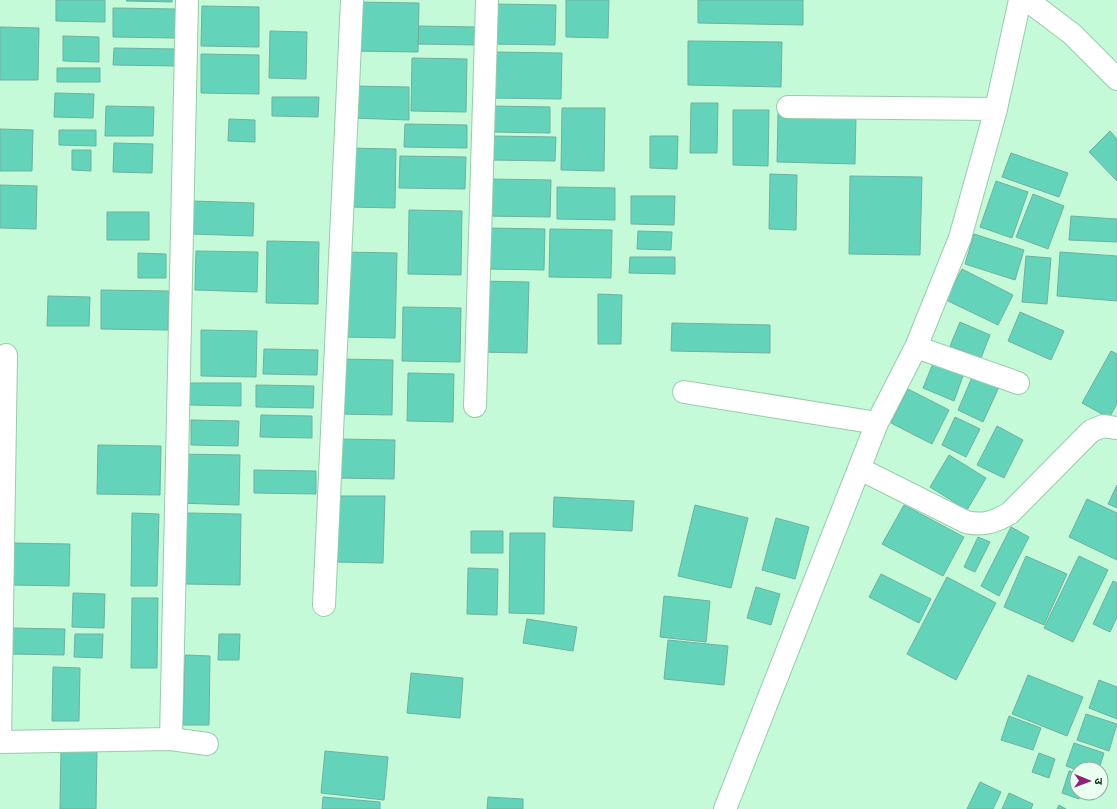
<svg xmlns="http://www.w3.org/2000/svg" width="1117" height="809" font-family="'Work Sans','Noto Sans Devanagari',sans-serif">
<style>
.building{fill:#63d3ba;stroke:#6fb1a1}
.lines{fill:none;stroke-linecap:round;stroke-linejoin:round}
.minor-casing{stroke:#98ccab;stroke-width:24}
.minor{stroke:#fff;stroke-width:22}
</style>
<rect width="100%" height="100%" fill="#c4fad7"/>
<path class="building" d="M 56,0 L 105,0 L 105,22 L 56,21 Z
M 127,0 L 172,0 L 172,2 L 126,1 Z
M 566,0 L 609,0 L 608,38 L 566,37 Z
M 698,0 L 803,0 L 803,25 L 698,23 Z
M 354,2 L 419,3 L 418,52 L 353,51 Z
M 491,4 L 556,5 L 555,45 L 490,44 Z
M 202,6 L 259,7 L 259,47 L 201,46 Z
M 113,8 L 176,9 L 176,38 L 113,37 Z
M 419,26 L 477,27 L 476,45 L 418,44 Z
M 0,27 L 39,28 L 38,80 L 0,80 Z
M 270,31 L 307,32 L 306,79 L 269,78 Z
M 63,36 L 99,37 L 99,62 L 63,61 Z
M 688,41 L 782,42 L 781,87 L 688,85 Z
M 114,48 L 176,49 L 176,66 L 113,65 Z
M 492,52 L 562,53 L 561,99 L 491,98 Z
M 201,54 L 259,55 L 259,94 L 201,93 Z
M 412,58 L 467,59 L 466,112 L 411,111 Z
M 57,68 L 100,68 L 100,82 L 57,82 Z
M 352,86 L 409,87 L 409,120 L 351,118 Z
M 55,93 L 94,94 L 93,118 L 54,117 Z
M 272,97 L 319,97 L 318,117 L 272,116 Z
M 691,103 L 718,103 L 717,153 L 690,153 Z
M 106,106 L 154,107 L 153,136 L 105,136 Z
M 490,106 L 550,107 L 550,133 L 490,132 Z
M 562,108 L 605,108 L 604,171 L 561,170 Z
M 733,110 L 769,110 L 768,166 L 733,165 Z
M 778,113 L 856,115 L 855,164 L 777,162 Z
M 229,119 L 255,120 L 255,142 L 228,141 Z
M 405,124 L 467,125 L 467,148 L 404,147 Z
M 0,129 L 33,130 L 32,171 L 0,171 Z
M 59,130 L 96,130 L 96,146 L 59,145 Z
M 1110,131 L 1117,139 L 1117,181 L 1089,152 Z
M 492,136 L 556,137 L 555,161 L 491,160 Z
M 650,136 L 678,136 L 677,169 L 650,168 Z
M 114,143 L 153,144 L 152,173 L 113,172 Z
M 350,148 L 396,149 L 395,208 L 349,207 Z
M 72,150 L 91,150 L 91,171 L 72,170 Z
M 1011,153 L 1068,173 L 1059,197 L 1002,177 Z
M 400,156 L 466,157 L 465,189 L 399,188 Z
M 770,174 L 797,175 L 796,230 L 769,229 Z
M 850,176 L 922,177 L 920,255 L 849,254 Z
M 486,179 L 551,180 L 550,217 L 485,216 Z
M 996,181 L 1028,192 L 1012,238 L 980,227 Z
M 0,185 L 37,186 L 36,229 L 0,228 Z
M 557,187 L 615,188 L 615,220 L 557,219 Z
M 1033,194 L 1064,206 L 1048,249 L 1016,237 Z
M 631,196 L 675,196 L 674,225 L 631,224 Z
M 192,201 L 254,203 L 253,236 L 191,234 Z
M 409,210 L 462,211 L 461,275 L 408,274 Z
M 107,212 L 149,212 L 149,240 L 107,240 Z
M 1071,216 L 1117,219 L 1117,242 L 1069,240 Z
M 489,228 L 545,229 L 544,270 L 488,269 Z
M 550,229 L 612,230 L 611,278 L 549,277 Z
M 638,231 L 672,232 L 671,250 L 637,249 Z
M 974,234 L 1024,250 L 1015,280 L 965,264 Z
M 267,241 L 319,242 L 318,304 L 266,303 Z
M 196,251 L 258,252 L 257,292 L 195,290 Z
M 343,252 L 397,253 L 395,338 L 342,337 Z
M 1060,252 L 1117,256 L 1117,301 L 1057,296 Z
M 138,253 L 166,254 L 166,278 L 138,278 Z
M 1026,256 L 1051,258 L 1047,304 L 1022,302 Z
M 630,257 L 675,257 L 675,274 L 629,273 Z
M 962,269 L 1013,295 L 998,325 L 946,300 Z
M 481,281 L 529,282 L 527,353 L 479,352 Z
M 101,290 L 169,291 L 168,330 L 101,329 Z
M 598,294 L 622,295 L 621,344 L 598,344 Z
M 48,296 L 90,297 L 89,326 L 47,326 Z
M 403,307 L 461,308 L 460,362 L 402,361 Z
M 1020,312 L 1064,331 L 1051,360 L 1008,341 Z
M 960,322 L 990,335 L 981,358 L 950,346 Z
M 672,323 L 770,325 L 770,353 L 671,351 Z
M 201,330 L 257,331 L 256,377 L 201,376 Z
M 264,349 L 318,350 L 317,375 L 263,374 Z
M 1111,351 L 1117,354 L 1117,404 L 1109,418 L 1082,403 Z
M 340,359 L 393,360 L 392,415 L 339,414 Z
M 934,361 L 964,373 L 954,401 L 923,388 Z
M 408,373 L 454,374 L 453,422 L 407,421 Z
M 973,375 L 999,387 L 983,422 L 958,410 Z
M 189,383 L 241,383 L 241,406 L 189,405 Z
M 256,385 L 314,386 L 313,408 L 256,407 Z
M 908,389 L 949,410 L 932,444 L 891,423 Z
M 261,415 L 312,416 L 312,438 L 260,437 Z
M 955,417 L 980,429 L 966,457 L 942,445 Z
M 191,420 L 239,421 L 238,446 L 191,445 Z
M 997,426 L 1023,440 L 1004,478 L 977,465 Z
M 339,439 L 395,440 L 394,479 L 339,478 Z
M 98,445 L 161,446 L 160,495 L 97,494 Z
M 178,454 L 240,455 L 239,505 L 177,503 Z
M 949,455 L 986,478 L 967,510 L 930,487 Z
M 254,470 L 316,471 L 316,494 L 254,493 Z
M 1117,485 L 1117,508 L 1108,504 Z
M 335,496 L 385,496 L 383,563 L 334,562 Z
M 554,497 L 634,501 L 632,531 L 553,527 Z
M 1087,499 L 1117,513 L 1117,560 L 1069,537 Z
M 695,505 L 748,518 L 731,588 L 678,576 Z
M 904,505 L 964,537 L 943,576 L 882,544 Z
M 132,513 L 159,514 L 157,586 L 131,586 Z
M 187,513 L 241,514 L 240,585 L 185,584 Z
M 776,518 L 809,527 L 795,579 L 762,570 Z
M 1011,527 L 1029,537 L 999,596 L 981,586 Z
M 471,531 L 503,531 L 503,553 L 471,553 Z
M 510,533 L 545,533 L 544,614 L 509,613 Z
M 978,537 L 990,542 L 975,572 L 964,567 Z
M 13,543 L 70,544 L 69,586 L 12,585 Z
M 1026,556 L 1067,574 L 1044,625 L 1004,607 Z
M 1079,556 L 1108,570 L 1073,642 L 1044,628 Z
M 468,568 L 498,569 L 497,615 L 467,614 Z
M 881,574 L 931,599 L 919,623 L 869,597 Z
M 947,577 L 996,603 L 956,680 L 907,654 Z
M 1113,581 L 1117,583 L 1117,617 L 1110,632 L 1093,624 Z
M 756,587 L 780,594 L 771,625 L 747,618 Z
M 73,593 L 105,594 L 104,628 L 72,627 Z
M 664,596 L 710,601 L 706,642 L 660,637 Z
M 132,598 L 158,598 L 157,668 L 131,668 Z
M 527,619 L 577,627 L 573,651 L 523,643 Z
M 12,628 L 65,629 L 64,655 L 12,654 Z
M 75,634 L 103,634 L 102,658 L 74,657 Z
M 219,634 L 240,634 L 239,660 L 218,660 Z
M 668,640 L 728,646 L 724,685 L 664,679 Z
M 185,655 L 210,656 L 209,725 L 183,725 Z
M 53,667 L 80,668 L 79,721 L 52,721 Z
M 411,673 L 463,678 L 460,718 L 407,713 Z
M 1028,675 L 1083,697 L 1067,736 L 1012,714 Z
M 1099,680 L 1117,687 L 1117,719 L 1089,708 Z
M 1086,714 L 1117,724 L 1109,751 L 1077,740 Z
M 1009,716 L 1041,728 L 1033,750 L 1001,740 Z
M 1074,743 L 1104,753 L 1099,769 L 1077,770 L 1066,766 Z
M 61,751 L 97,751 L 96,809 L 60,809 Z
M 325,751 L 388,757 L 384,800 L 321,793 Z
M 1039,753 L 1055,759 L 1049,778 L 1032,772 Z
M 1069,771 L 1077,773 L 1077,793 L 1081,793 L 1079,799 L 1062,793 Z
M 980,782 L 1001,792 L 993,809 L 967,809 Z
M 1009,793 L 1033,804 L 1031,809 L 1002,809 Z
M 323,797 L 380,802 L 380,809 L 322,809 Z
M 488,797 L 523,799 L 523,809 L 487,809 Z
M 1059,805 L 1066,809 L 1057,809 Z"/>
<g class="lines">
<defs>
<path id="minor" d="M 1027,0 L 1072,34 L 1117,79
M 788,107 L 996,109
M 916,347 L 1018,383
M 684,392 L 877,423
M 475,406 L 487,0
M 860,469 L 966,522 C 983,526 995,522 1010,513 L 1091,431 L 1103,426 L 1117,428
M 324,605 L 352,0
M 171,739 L 187,0
M 0,742 L 6,355
M 0,742 L 171,739 L 207,744
M 725,809 L 877,423 L 916,347 L 960,238 L 996,109 L 1020,0"/>
</defs>
<use href="#minor" class="minor-casing"/>
<use href="#minor" class="minor"/>
</g>
<g transform="translate(1089 781) rotate(91)"><circle r="19" fill="#e9fff0" stroke="#95aa9c"/>
<path d="M0-3L7 15L0 10L-7 15Z" fill="#911e7d"/>
<text y="-6" font-size="11" font-weight="bold" text-anchor="middle" fill="#162b1e">उ</text>
</g>
</svg>
